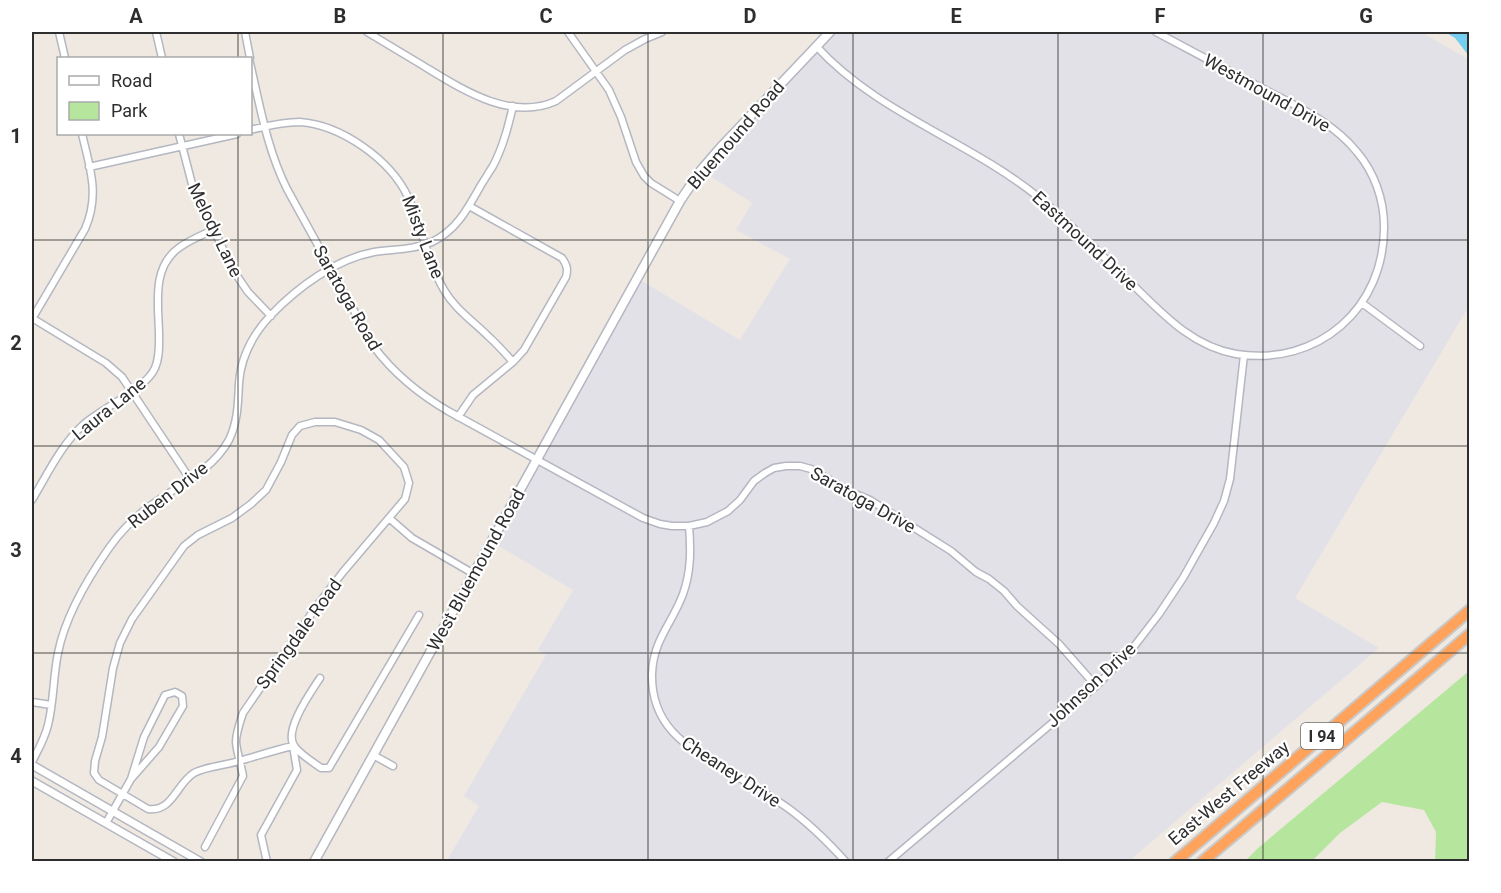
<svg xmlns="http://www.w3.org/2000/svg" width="1501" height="893" font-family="Roboto,sans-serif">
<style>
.industrial{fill:#e3e1e8}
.green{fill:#b6e59e}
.water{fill:#75cff0}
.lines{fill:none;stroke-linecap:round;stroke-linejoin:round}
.minor-casing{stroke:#b4b7c1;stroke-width:9}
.tertiary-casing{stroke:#b4b7c1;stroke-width:10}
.secondary-casing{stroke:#b4b7c1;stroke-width:11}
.motorway-casing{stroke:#c9c9c9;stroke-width:14}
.minor{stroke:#fff;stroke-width:6}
.tertiary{stroke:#fff;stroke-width:7}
.secondary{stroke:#fff;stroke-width:8}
.motorway{stroke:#ffa35c;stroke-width:10}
.grid{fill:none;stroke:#2e2e2e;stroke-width:1.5;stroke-opacity:0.55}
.labels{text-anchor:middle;stroke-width:4.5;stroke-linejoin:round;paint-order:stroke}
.shield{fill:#fff;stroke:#6d6d6d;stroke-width:1.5}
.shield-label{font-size:16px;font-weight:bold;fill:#2e2e2e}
.street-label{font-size:18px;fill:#2e2e2e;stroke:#fff}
.neatline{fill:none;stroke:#2e2e2e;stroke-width:2}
.grid-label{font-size:20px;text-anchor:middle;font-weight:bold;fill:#2e2e2e}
</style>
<rect width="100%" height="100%" fill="#efe9e1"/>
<path class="industrial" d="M 830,32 L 1421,32 L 1466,58 L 1470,66 L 1469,306 L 1295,598 L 1379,648 L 1129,861 L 446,862 L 479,806 L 464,796 L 546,655 L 538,650 L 573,590 L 492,542 L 637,278 L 740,340 L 790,259 L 736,230 L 752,203 L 701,170 Z"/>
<path class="green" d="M 1469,671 L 1469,861 L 1435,861 L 1436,832 L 1424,810 L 1382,802 L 1340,833 L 1312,861 L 1245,861 L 1257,849 Z"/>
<path class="water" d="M 1445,32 L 1469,32 L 1469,56 L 1455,38 Z"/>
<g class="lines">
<defs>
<path id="minor" d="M 59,32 L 65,58
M 156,32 L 162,58
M 245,32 L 250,58
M 367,32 C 385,43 404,54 422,65 C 460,88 510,122 556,101 L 625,50 L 645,39 L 662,32
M 568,32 L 609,90 L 621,117 L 636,162 L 644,176 L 651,183 L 680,201
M 816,46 C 877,113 967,140 1037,196 C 1070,223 1100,254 1131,283 C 1162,313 1191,346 1236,354 C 1318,367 1385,308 1384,226 C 1384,199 1374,172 1357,152 C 1332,121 1294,105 1260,87 C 1225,69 1190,50 1156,32
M 250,63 C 260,106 267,149 287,189 L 374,347 C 395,375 419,394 448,411 L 643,518 L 660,524 L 672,526 L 689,526 L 707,522 L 728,511 L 740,500 L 754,481 L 765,473 L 774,468 L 786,466 L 800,466 L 811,469 L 850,492 L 870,500 L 951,551 L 976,572 L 989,579 L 1004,591 L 1017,606 L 1059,644 L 1096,686
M 250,130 C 266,126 283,122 300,122 C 341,125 390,159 408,197 C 422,227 427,261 444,290 C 455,309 473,321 488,336 C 497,344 505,353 513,362
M 179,134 L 192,184 L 233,270 L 248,292 L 271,316
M 89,167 L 237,134
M 1362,303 L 1420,346
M 32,318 L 106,363 L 122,377 L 190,479
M 32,319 L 85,229 C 100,195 90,168 82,134
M 458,417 L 473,395 L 513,362 L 524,350 L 566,277 C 568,269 567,265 562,258 L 469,206
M 32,500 C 47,475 61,445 83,425 C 102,408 146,389 155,368 C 160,357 159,344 159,332 C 158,302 152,266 180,247 C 190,240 202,235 213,230
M 389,518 L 412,538 L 474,574
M 689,526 C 691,550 691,572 683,594 C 672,624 653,640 652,674 C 651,725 684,745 722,768 C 743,780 765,792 785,806 C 808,822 827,841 846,862
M 320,678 C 311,692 282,732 295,747 C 301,755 313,762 321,768 L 329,768 L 419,615
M 32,702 L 51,705
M 373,755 L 393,766
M 32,762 C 38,750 45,738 48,725 C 54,701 53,677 58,653 C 65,617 88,578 109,548 C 120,532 134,518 150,506 C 177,486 212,471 229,440 C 238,421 238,403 239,383 C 241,356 253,334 271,315 C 298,287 336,259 374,252 C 394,249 413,250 432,242 C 457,230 468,208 481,185 C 485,179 489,172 493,166 C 503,147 508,127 513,106
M 106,823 L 131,779 L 159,747 L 183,706 L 182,696 L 175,692 L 165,695 L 144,737 L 131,779
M 205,847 L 243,776 C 241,765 237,753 236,742 C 236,733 240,722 243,713 L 316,607 L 343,572 L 405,499 L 409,483 L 404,467 L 379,440 L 361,430 L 335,422 L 315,422 L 300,426 L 292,435 L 281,462 L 266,490 L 251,504 L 232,518 L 198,535 L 184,546 L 132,619 L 120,643 L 113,668 L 102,737 L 95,761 L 94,773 L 99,780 L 148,809 C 173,812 176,784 194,773 C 204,767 227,765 239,761 C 257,756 275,750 293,746 L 297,770 L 261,835 L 267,862
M 888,862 L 1096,686 L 1129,653 L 1159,614 L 1183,578 L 1214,523 L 1224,501 L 1230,479 L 1244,355"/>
<path id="tertiary" d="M 32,765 L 201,862
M 32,781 L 174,862"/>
<path id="secondary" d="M 314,862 L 680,201 L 701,170 L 721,147 L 830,32"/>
<path id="motorway" d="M 1175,862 L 1470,610
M 1202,862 L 1470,634"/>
</defs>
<use href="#minor" class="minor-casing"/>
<use href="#tertiary" class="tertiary-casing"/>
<use href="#secondary" class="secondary-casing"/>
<use href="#motorway" class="motorway-casing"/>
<use href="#minor" class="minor"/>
<use href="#tertiary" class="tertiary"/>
<use href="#secondary" class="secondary"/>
<use href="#motorway" class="motorway"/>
</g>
<path class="grid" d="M 238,32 L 238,58M 443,32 L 443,862M 648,32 L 648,862M 853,32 L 853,862M 1058,32 L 1058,862M 1263,32 L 1263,862M 238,134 L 238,862M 32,240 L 1470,240M 32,446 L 1470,446M 32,653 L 1470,653"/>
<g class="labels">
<rect class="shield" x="1301" y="723" width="42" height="26" rx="4.5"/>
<g class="shield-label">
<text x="1322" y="742">I 94</text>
</g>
<g class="street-label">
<text transform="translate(1267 93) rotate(29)" y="6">Westmound Drive</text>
<text transform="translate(736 135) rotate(-49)" y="6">Bluemound Road</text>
<text transform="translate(215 230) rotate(64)" y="6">Melody Lane</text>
<text transform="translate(423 237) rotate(69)" y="6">Misty Lane</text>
<text transform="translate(1085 241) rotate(43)" y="6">Eastmound Drive</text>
<text transform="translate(347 298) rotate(60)" y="6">Saratoga Road</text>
<text transform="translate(109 409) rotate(-39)" y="6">Laura Lane</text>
<text transform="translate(168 495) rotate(-38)" y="6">Ruben Drive</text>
<text transform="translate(863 500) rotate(29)" y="6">Saratoga Drive</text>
<text transform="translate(476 570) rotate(-61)" y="6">West Bluemound Road</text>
<text transform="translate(299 634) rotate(-54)" y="6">Springdale Road</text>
<text transform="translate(1091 685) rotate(-43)" y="6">Johnson Drive</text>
<text transform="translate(731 772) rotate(33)" y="6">Cheaney Drive</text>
<text transform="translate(1229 793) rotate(-40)" y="6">East-West Freeway</text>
</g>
</g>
<rect width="1501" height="893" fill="none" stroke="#ffffff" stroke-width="66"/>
<rect x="57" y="57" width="195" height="78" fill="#ffffff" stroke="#ababab" stroke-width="1.5"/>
<rect x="69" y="76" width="30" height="9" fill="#ffffff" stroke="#ababab" stroke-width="1.5"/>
<text x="111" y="87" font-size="18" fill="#2e2e2e">Road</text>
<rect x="69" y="102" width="30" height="18" fill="#b6e59e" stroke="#ababab" stroke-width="1.5"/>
<text x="111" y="117" font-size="18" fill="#2e2e2e">Park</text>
<rect x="33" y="33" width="1435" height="827" class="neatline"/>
<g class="grid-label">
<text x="136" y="23">A</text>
<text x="340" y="23">B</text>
<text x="546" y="23">C</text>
<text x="750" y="23">D</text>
<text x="956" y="23">E</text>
<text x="1160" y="23">F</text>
<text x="1366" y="23">G</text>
<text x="16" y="143">1</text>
<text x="16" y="350">2</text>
<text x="16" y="557">3</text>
<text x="16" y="763">4</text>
</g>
</svg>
